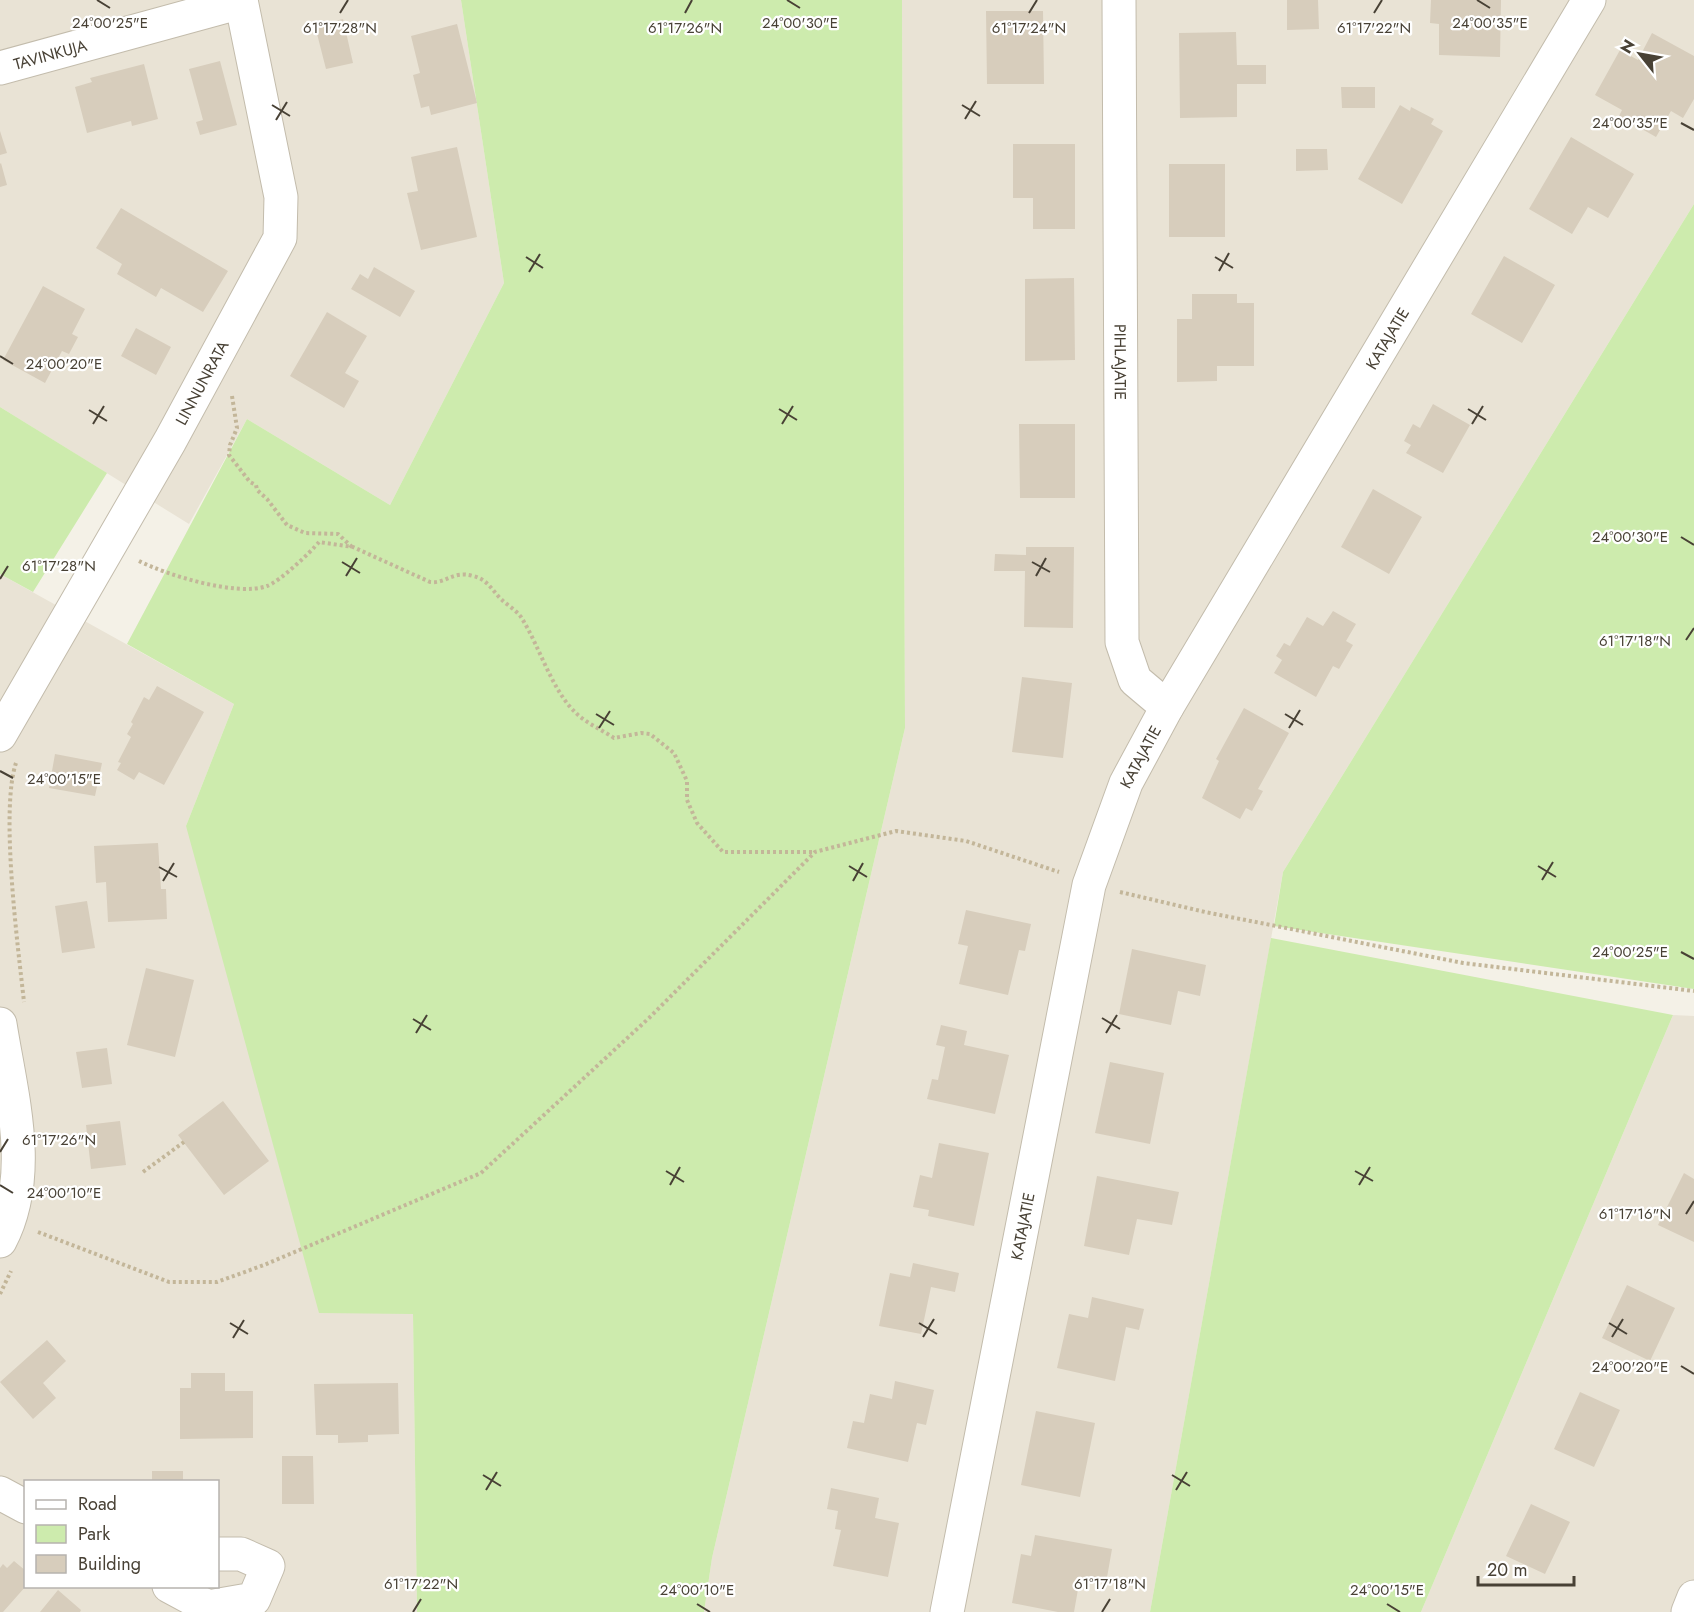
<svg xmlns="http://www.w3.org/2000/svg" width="1694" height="1612" font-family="Jost,sans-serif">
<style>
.residential{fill:#e9e3d5;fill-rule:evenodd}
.green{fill:#cdebad}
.building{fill:#d7cdbc}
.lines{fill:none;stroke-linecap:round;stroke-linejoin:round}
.minor-casing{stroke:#c3bcac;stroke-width:35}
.path{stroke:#c3b699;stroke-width:4;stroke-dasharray:3 3;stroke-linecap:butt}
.minor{stroke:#fff;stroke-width:33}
.ticks{fill:none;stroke:#484135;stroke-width:2}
.labels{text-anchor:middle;stroke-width:4.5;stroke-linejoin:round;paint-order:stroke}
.street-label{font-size:16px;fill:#484135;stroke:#fff}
.ticks-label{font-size:15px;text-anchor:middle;fill:#484135;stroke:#fff;stroke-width:4.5;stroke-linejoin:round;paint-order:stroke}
</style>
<rect width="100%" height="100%" fill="#f4f1e7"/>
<path class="residential" d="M 0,0 L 461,0 L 504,283 L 390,505 L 247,419 L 189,524 L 0,407 Z
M 902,0 L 1694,0 L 1694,204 L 1283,872 L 1150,1612 L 704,1612 L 712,1558 L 905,728 Z
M 0,574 L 234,704 L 186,826 L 413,1314 L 417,1612 L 0,1612 ZM 26,1482 L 218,1482 L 218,1586 L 26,1586 Z
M 1673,1015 L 1694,1016 L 1694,1612 L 1421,1612 Z"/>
<path class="green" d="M 461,0 L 902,0 L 905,728 L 712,1558 L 704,1612 L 417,1612 L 413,1314 L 319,1313 L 186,826 L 234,704 L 127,644 L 247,419 L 390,505 L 504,283 Z
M 1694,204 L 1694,989 L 1274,926 L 1283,872 Z
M 0,407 L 107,473 L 33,592 L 0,574 Z
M 1271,938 L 1673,1015 L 1421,1612 L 1150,1612 Z"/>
<path class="building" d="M 1287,0 L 1318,0 L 1319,29 L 1287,30 Z
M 1431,0 L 1501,0 L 1500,57 L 1439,55 L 1439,24 L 1430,23 Z
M 986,11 L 1043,11 L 1044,84 L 987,84 Z
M 343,19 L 353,63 L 326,69 L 315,26 Z
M 457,24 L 477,103 L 431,115 L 429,106 L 421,108 L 413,75 L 420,73 L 411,36 Z
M 1236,32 L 1237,65 L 1266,65 L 1266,84 L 1237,84 L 1237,117 L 1180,118 L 1179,33 Z
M 1652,33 L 1694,56 L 1694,99 L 1683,118 L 1671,111 L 1656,137 L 1619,116 L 1622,110 L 1595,95 L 1620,50 L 1638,60 Z
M 220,61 L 237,125 L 200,135 L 196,122 L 203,120 L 189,69 Z
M 144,64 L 158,119 L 132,126 L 131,121 L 87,133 L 75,87 L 92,82 L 90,78 Z
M 1341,87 L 1375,87 L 1375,108 L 1342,108 Z
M 1400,105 L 1410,111 L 1411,107 L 1434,119 L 1431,124 L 1443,131 L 1402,204 L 1358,179 Z
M 0,131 L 7,153 L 0,155 Z
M 1571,137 L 1634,174 L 1608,218 L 1588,207 L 1572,234 L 1529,209 Z
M 1013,144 L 1075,144 L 1075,229 L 1033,229 L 1033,198 L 1013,198 Z
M 457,147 L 477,237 L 421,250 L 407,193 L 418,191 L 411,157 Z
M 1296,149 L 1327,149 L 1328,170 L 1296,171 Z
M 1,163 L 7,185 L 0,187 L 0,164 Z
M 1169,164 L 1225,164 L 1225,237 L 1169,237 Z
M 121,208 L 228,271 L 203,312 L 161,288 L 156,297 L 117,274 L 122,264 L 96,248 Z
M 1504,256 L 1555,285 L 1522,343 L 1471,314 Z
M 374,267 L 415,291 L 400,317 L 351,289 L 360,274 L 368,279 Z
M 1074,278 L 1075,360 L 1025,361 L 1025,279 Z
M 43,286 L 85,309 L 72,334 L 78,337 L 69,354 L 62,351 L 45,383 L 3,360 Z
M 1192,294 L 1237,294 L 1237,303 L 1254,303 L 1254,366 L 1217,366 L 1217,381 L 1177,382 L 1177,319 L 1192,319 Z
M 327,312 L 367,336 L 345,373 L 359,381 L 344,408 L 290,376 Z
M 136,328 L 171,347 L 156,375 L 121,356 Z
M 1433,404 L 1470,425 L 1443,473 L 1406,453 L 1411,445 L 1404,441 L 1413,424 L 1420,428 Z
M 1019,424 L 1075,424 L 1075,498 L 1020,498 Z
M 1373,489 L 1422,517 L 1389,574 L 1341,547 Z
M 1026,547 L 1074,547 L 1073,628 L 1024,627 L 1025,571 L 994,571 L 995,554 L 1026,555 Z
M 1333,611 L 1356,624 L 1346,641 L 1353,645 L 1339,669 L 1333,666 L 1316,697 L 1274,673 L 1282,660 L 1276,656 L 1284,643 L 1290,646 L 1307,617 L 1323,626 Z
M 1022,677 L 1072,683 L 1063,758 L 1012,752 Z
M 157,686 L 204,712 L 164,785 L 139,772 L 134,780 L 117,770 L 121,763 L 118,762 L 131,737 L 127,734 L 133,724 L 131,722 L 144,697 L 149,700 Z
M 1244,708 L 1289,733 L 1258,789 L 1263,791 L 1252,811 L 1246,808 L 1240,819 L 1202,798 L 1219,761 L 1216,759 Z
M 55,754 L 102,763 L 95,796 L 49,788 Z
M 158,843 L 161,889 L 166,889 L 167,919 L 108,922 L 106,882 L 96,883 L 94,846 Z
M 87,901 L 95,948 L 62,953 L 55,906 Z
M 966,910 L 1031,924 L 1025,951 L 1019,950 L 1008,995 L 959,984 L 968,946 L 958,944 Z
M 1132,949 L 1206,965 L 1200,996 L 1178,991 L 1171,1025 L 1119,1014 Z
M 146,968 L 194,980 L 175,1057 L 127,1045 Z
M 941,1025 L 967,1031 L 964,1045 L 1009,1055 L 995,1114 L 927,1099 L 932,1079 L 938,1080 L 945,1047 L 936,1045 Z
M 107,1048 L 112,1084 L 82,1088 L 76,1052 Z
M 1110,1062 L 1164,1073 L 1150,1144 L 1095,1133 Z
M 223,1101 L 269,1161 L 224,1195 L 178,1135 Z
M 120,1121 L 126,1165 L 91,1169 L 86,1125 Z
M 939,1143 L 989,1153 L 974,1226 L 928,1216 L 929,1210 L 913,1207 L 920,1175 L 932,1178 Z
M 1684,1173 L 1694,1179 L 1694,1242 L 1658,1225 Z
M 1097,1176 L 1179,1192 L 1172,1225 L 1137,1219 L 1129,1255 L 1084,1246 Z
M 913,1263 L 959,1273 L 955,1292 L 931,1287 L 921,1334 L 879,1326 L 890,1273 L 910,1277 Z
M 1627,1285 L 1675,1308 L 1650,1361 L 1602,1338 Z
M 1092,1297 L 1144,1309 L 1139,1330 L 1126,1327 L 1115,1381 L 1057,1368 L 1069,1314 L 1088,1318 Z
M 47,1340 L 66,1361 L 43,1383 L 56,1398 L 33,1419 L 0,1382 Z
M 191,1373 L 225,1373 L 225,1391 L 253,1391 L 253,1438 L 180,1439 L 180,1388 L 191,1388 Z
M 895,1381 L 934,1390 L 926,1425 L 917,1423 L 908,1462 L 847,1448 L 853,1421 L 864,1423 L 870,1394 L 892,1399 Z
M 398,1383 L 399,1434 L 368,1435 L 368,1442 L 338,1443 L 338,1435 L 316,1435 L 314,1384 Z
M 1580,1392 L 1620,1410 L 1594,1467 L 1554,1449 Z
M 1036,1411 L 1095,1423 L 1080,1497 L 1021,1485 Z
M 282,1456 L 313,1456 L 314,1504 L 282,1504 Z
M 152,1471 L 183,1471 L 183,1482 L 152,1482 Z
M 831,1488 L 879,1498 L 875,1518 L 899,1523 L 888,1577 L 833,1566 L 841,1530 L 835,1529 L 838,1511 L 827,1509 Z
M 1531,1504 L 1570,1522 L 1545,1574 L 1506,1556 Z
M 1035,1535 L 1112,1549 L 1106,1583 L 1080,1578 L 1074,1612 L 1058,1612 L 1012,1603 L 1021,1554 L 1031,1556 Z
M 14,1561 L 26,1571 L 26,1586 L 3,1612 L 0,1612 L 0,1568 L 3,1564 L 7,1568 Z
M 58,1590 L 81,1610 L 80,1612 L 40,1612 Z"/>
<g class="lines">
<defs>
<g id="minor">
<path id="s1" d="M 1119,0 L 1122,642 L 1135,680 L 1167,707"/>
<path id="s2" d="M 0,68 L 241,2"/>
<path id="s3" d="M 0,735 L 170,441 L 280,238 L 281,197 L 241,0"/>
<path d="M 0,1024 C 11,1094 35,1175 0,1241"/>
<path d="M 0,1493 L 26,1507"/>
<path d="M 169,1586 L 208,1607 L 254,1599 L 268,1566 L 241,1554 L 218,1554"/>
<path id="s4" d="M 947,1612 L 1089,885 L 1126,783 L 1167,707 L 1589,0"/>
<path d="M 1688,1612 L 1694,1597"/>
</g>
</defs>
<use href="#minor" class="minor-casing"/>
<path class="path" d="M 232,396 L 237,428 L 230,445 L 229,455 L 250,482 L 256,485 L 257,490 L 267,499 L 287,525 L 305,533 L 338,534 L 352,547
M 139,561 C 167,575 237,597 267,586 C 279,582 310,553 319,542 L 353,547 L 430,582 C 446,584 453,570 473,576 C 487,579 491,589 501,599 C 507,605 516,610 521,617 C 539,645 552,691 576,713 C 586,723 602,730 614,738 L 641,733 L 650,734 L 674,753 L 687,781 L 687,800 L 697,823 L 723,852 L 814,852
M 16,763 C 0,810 18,947 24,1002
M 1120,892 L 1205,912 L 1463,963 L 1694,991
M 143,1172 L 184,1142
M 38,1232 L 169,1282 L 217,1282 L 264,1265 L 481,1173 L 649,1018 L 815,852 L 896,831 L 966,841 L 1059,872
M 0,1294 L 11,1271"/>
<use href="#minor" class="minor"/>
</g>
<path class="ticks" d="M 97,0 L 110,8M 787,0 L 800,8M 1477,0 L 1490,8M 340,13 L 348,0M 685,13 L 692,0M 1029,13 L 1037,0M 1374,13 L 1382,0M 272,105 L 290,116M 962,105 L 980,116M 965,119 L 976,101M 276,120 L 287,102M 1681,123 L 1694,130M 526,257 L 543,268M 1215,257 L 1233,268M 1219,271 L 1229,253M 529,272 L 540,254M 0,356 L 13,364M 779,409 L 797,420M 1468,409 L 1486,420M 89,410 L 107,421M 93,424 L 104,406M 782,424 L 793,406M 1472,424 L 1483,406M 1681,537 L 1694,545M 342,562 L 360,573M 1032,562 L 1050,572M 346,576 L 357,558M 1036,576 L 1046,558M 0,579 L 8,566M 1686,640 L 1694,628M 596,714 L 614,725M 1285,714 L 1303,725M 599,728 L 610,711M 1289,728 L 1300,710M 0,771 L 13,778M 849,866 L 867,877M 1538,866 L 1556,877M 159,867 L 177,877M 1542,880 L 1553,862M 163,881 L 174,863M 853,881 L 863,863M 1681,952 L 1694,959M 1102,1018 L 1120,1029M 413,1019 L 431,1030M 416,1033 L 427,1015M 1106,1033 L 1117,1015M 0,1152 L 8,1139M 666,1171 L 684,1182M 1355,1171 L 1373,1181M 0,1185 L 13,1193M 670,1185 L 680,1167M 1359,1185 L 1370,1167M 1686,1214 L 1694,1201M 230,1323 L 248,1334M 919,1323 L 937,1334M 1609,1323 L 1627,1334M 923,1337 L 934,1319M 1612,1337 L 1623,1319M 233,1338 L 244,1320M 1681,1366 L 1694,1374M 483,1475 L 501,1486M 1172,1475 L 1190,1486M 486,1490 L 497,1472M 1176,1490 L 1187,1472M 697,1604 L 710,1612M 1387,1604 L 1400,1612M 413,1612 L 421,1599M 1102,1612 L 1110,1599"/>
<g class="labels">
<g class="street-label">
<text dy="6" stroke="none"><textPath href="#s2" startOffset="52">TAVINKUJA</textPath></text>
<text dy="6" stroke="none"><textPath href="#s4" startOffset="1365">KATAJATIE</textPath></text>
<text dy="6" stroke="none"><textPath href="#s1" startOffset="362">PIHLAJATIE</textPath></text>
<text dy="6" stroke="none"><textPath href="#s3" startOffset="406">LINNUNRATA</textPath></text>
<text dy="6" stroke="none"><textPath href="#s4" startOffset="879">KATAJATIE</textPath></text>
<text dy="6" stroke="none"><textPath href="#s4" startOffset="393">KATAJATIE</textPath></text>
</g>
</g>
<g class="ticks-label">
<text x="800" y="28">24°00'30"E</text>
<text x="110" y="28">24°00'25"E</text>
<text x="1490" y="28">24°00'35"E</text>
<text x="340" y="33">61°17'28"N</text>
<text x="685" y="33">61°17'26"N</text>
<text x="1029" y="33">61°17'24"N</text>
<text x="1374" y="33">61°17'22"N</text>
<text x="1630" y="128">24°00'35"E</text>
<text x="64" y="369">24°00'20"E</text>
<text x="1630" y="542">24°00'30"E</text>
<text x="59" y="571">61°17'28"N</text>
<text x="1635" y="646">61°17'18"N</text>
<text x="64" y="784">24°00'15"E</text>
<text x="1630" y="957">24°00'25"E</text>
<text x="59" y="1145">61°17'26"N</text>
<text x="64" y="1198">24°00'10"E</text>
<text x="1635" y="1219">61°17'16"N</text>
<text x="1630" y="1372">24°00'20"E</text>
<text x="421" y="1589">61°17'22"N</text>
<text x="1110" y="1589">61°17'18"N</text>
<text x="697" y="1595">24°00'10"E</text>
<text x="1387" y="1595">24°00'15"E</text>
</g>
<rect x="24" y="1480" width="195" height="108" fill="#ffffff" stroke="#b6b3ae" stroke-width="1.5"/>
<rect x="36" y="1500" width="30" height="9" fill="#ffffff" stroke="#b6b3ae" stroke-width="1.5"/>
<text x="78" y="1510" font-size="18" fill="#484135">Road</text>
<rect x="36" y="1525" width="30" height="18" fill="#cdebad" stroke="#b6b3ae" stroke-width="1.5"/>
<text x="78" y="1540" font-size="18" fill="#484135">Park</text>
<rect x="36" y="1555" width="30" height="18" fill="#d7cdbc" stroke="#b6b3ae" stroke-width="1.5"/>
<text x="78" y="1570" font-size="18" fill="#484135">Building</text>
<g transform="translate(1640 54) rotate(301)" stroke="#ffffff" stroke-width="4.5" paint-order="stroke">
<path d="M0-4.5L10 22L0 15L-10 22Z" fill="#484135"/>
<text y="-9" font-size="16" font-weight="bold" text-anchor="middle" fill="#484135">N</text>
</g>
<path d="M1478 1576v9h96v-9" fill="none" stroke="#484135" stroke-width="3"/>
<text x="1487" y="1576" font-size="18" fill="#484135" stroke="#ffffff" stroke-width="4.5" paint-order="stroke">20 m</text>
</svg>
